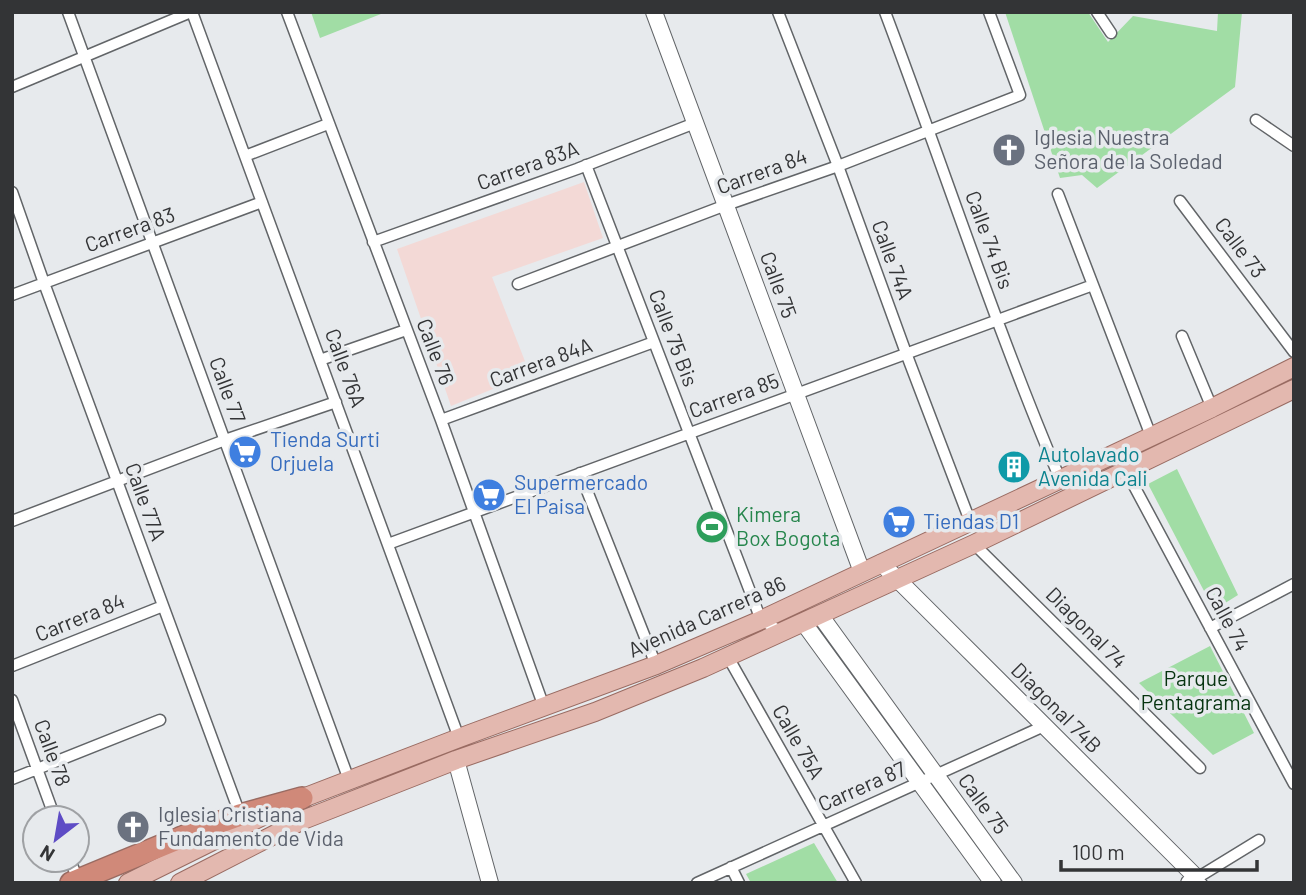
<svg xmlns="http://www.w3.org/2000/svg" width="1306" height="895" font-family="Barlow,sans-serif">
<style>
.education{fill:#f3d9d6}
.green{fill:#a1dda5}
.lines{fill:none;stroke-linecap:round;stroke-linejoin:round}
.street-casing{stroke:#626568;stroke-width:13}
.secondary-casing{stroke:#626568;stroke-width:18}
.primary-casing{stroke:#996b62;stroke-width:20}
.highway-casing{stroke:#996b62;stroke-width:24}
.street{stroke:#fff;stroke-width:10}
.secondary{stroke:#fff;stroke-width:16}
.primary{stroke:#e3b8af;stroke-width:18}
.highway{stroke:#d08979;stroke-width:21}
.labels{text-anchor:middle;stroke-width:7;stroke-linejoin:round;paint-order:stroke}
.worship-label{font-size:21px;fill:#5b616d;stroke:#e7eaed;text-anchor:start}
.street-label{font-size:21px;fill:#333436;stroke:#e7eaed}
.shop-label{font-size:21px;fill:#366cbe;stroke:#e7eaed;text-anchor:start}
.culture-label{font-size:21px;fill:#0d838f;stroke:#e7eaed;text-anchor:start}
.leisure-label{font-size:21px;fill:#27864d;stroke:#e7eaed;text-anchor:start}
.park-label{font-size:21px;fill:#06330f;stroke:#e7eaed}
</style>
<rect width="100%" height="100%" fill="#e7eaed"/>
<path class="education" d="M 584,182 L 603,238 L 492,277 L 530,374 L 451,406 L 397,249 Z"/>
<path class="green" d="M 311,12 L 386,12 L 320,38 Z
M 1005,12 L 1088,12 L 1108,42 L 1133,16 L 1217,31 L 1218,12 L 1242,12 L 1235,87 L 1097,188 L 1082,175 L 1060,178 Z
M 1177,469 L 1238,595 L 1214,610 L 1148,484 Z
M 1210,646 L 1254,733 L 1213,755 L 1139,683 Z
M 814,843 L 838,883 L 751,883 L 746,874 Z"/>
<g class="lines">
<defs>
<path id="street" d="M 68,12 L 349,780
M 192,12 L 459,738
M 287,12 L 441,420 L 544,707
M 778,12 L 838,166 L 906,353 L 970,521
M 885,12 C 944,168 995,326 1060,479
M 1097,12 L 1111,33
M 12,87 L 191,12
M 1256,120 L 1294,146
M 245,156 L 328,124
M 586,165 L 761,620 L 782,632
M 12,192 L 44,283 L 241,817
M 1058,194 L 1151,436
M 1180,201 L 1294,352
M 373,242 L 577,169 L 695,123
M 518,284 L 726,205 L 838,166 L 1020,95 L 989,12
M 12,295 L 262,202
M 1182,336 L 1212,408
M 320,360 L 406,330
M 441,420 L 654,342
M 1126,471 L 1294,784
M 580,473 L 656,665
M 12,521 L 225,440 L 336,402
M 388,544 L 1093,285
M 974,544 L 1200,768
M 1210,628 L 1294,584
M 728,657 L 856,883
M 12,666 L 163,606
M 12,700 L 55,818
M 12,779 L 160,720
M 70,860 L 78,880
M 731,867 L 739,883
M 1201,882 L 1197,878 L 1259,840
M 697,883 L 1044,726"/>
<path id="secondary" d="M 654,12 L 862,572
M 881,563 L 1197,878 L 1189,883
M 820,615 L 1014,883
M 803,622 L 993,883
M 456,760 L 490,883"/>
<path id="primary" d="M 290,803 L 459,738 L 656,665 L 761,620 L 1212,408 L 1294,367
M 128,883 L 265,815
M 180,883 L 303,820 L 456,760 L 595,712 L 703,668 L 974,544 L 1294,389"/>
<path id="highway" d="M 71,883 L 204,828 L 240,815 L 302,798"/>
</defs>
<use href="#street" class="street-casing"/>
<use href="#secondary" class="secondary-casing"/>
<use href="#primary" class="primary-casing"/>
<use href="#highway" class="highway-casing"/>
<use href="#street" class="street"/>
<use href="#secondary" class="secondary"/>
<use href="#primary" class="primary"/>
<use href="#highway" class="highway"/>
</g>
<defs>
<symbol id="church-disc" viewBox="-11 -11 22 22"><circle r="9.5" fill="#6b7280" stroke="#e7eaed"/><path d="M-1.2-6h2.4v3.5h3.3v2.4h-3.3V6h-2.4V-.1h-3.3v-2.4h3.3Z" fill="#fff"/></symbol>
<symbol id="supermarket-disc" viewBox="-11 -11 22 22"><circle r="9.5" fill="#3f7fe0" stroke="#e7eaed"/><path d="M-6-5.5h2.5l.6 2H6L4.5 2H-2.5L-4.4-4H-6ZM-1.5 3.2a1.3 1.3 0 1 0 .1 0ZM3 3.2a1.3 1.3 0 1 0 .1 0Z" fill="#fff"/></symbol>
<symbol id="building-disc" viewBox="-11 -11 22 22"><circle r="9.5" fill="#0f9aa8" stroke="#e7eaed"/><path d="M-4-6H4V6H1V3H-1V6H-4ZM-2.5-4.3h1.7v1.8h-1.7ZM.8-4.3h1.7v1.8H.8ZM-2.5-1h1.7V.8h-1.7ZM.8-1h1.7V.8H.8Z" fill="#fff"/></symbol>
<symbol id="stadium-disc" viewBox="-11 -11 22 22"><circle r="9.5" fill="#2e9e5b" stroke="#e7eaed"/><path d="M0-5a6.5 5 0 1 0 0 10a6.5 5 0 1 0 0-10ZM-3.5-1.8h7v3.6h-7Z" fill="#fff"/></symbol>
</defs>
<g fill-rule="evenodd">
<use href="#church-disc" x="990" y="131" width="38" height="38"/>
<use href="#supermarket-disc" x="226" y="433" width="38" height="38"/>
<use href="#building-disc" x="995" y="448" width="38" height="38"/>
<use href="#supermarket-disc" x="470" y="476" width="38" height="38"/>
<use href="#supermarket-disc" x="880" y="503" width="38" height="38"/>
<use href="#stadium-disc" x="693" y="508" width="38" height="38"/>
<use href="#church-disc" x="114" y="808" width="38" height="38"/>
</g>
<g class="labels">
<g class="worship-label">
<text x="1034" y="145">Iglesia Nuestra<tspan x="1034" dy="24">Señora de la Soledad</tspan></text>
<text x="158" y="822">Iglesia Cristiana<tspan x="158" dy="24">Fundamento de Vida</tspan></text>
</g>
<g class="street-label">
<text transform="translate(528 166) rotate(-20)" y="7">Carrera 83A</text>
<text transform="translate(762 172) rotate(-20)" y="7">Carrera 84</text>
<text transform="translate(130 230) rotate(-20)" y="7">Carrera 83</text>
<text transform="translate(989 240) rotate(70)" y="7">Calle 74 Bis</text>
<text transform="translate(1240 248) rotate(53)" y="7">Calle 73</text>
<text transform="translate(892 260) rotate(70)" y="7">Calle 74A</text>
<text transform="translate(778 285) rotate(70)" y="7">Calle 75</text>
<text transform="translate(673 338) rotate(69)" y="7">Calle 75 Bis</text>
<text transform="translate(435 352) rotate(69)" y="7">Calle 76</text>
<text transform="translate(541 363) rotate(-20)" y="7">Carrera 84A</text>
<text transform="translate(345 368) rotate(70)" y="7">Calle 76A</text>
<text transform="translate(227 390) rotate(70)" y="7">Calle 77</text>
<text transform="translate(734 396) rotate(-20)" y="7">Carrera 85</text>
<text transform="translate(145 502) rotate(70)" y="7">Calle 77A</text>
<text transform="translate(707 617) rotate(-24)" y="7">Avenida Carrera 86</text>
<text transform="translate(80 618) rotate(-22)" y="7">Carrera 84</text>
<text transform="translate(1227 619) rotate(62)" y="7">Calle 74</text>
<text transform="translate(1086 628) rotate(45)" y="7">Diagonal 74</text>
<text transform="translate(1056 708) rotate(45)" y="7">Diagonal 74B</text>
<text transform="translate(798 742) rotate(60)" y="7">Calle 75A</text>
<text transform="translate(52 753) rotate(70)" y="7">Calle 78</text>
<text transform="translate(862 787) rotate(-24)" y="7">Carrera 87</text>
<text transform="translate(983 804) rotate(54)" y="7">Calle 75</text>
</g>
<g class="shop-label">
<text x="270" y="447">Tienda Surti<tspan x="270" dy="24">Orjuela</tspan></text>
<text x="514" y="490">Supermercado<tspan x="514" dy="24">El Paisa</tspan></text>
<text x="923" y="529">Tiendas D1</text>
</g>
<g class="culture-label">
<text x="1038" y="462">Autolavado<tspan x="1038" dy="24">Avenida Cali</tspan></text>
</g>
<g class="leisure-label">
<text x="736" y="522">Kimera<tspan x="736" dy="24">Box Bogota</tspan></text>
</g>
<g class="park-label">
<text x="1196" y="686">Parque<tspan x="1196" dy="24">Pentagrama</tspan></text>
</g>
</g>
<rect width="1306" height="895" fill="none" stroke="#333436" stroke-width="28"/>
<g transform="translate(56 839) rotate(211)"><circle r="33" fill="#e7eaed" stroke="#9fa1a4" stroke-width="2"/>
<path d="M0-5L12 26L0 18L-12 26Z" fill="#5e4cc5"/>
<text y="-10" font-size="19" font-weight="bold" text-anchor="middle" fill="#333436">N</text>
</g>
<path d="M1061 860v10h196v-10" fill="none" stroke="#333436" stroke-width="3.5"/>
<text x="1072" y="860" font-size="21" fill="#333436" stroke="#e7eaed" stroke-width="5" paint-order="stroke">100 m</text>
</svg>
